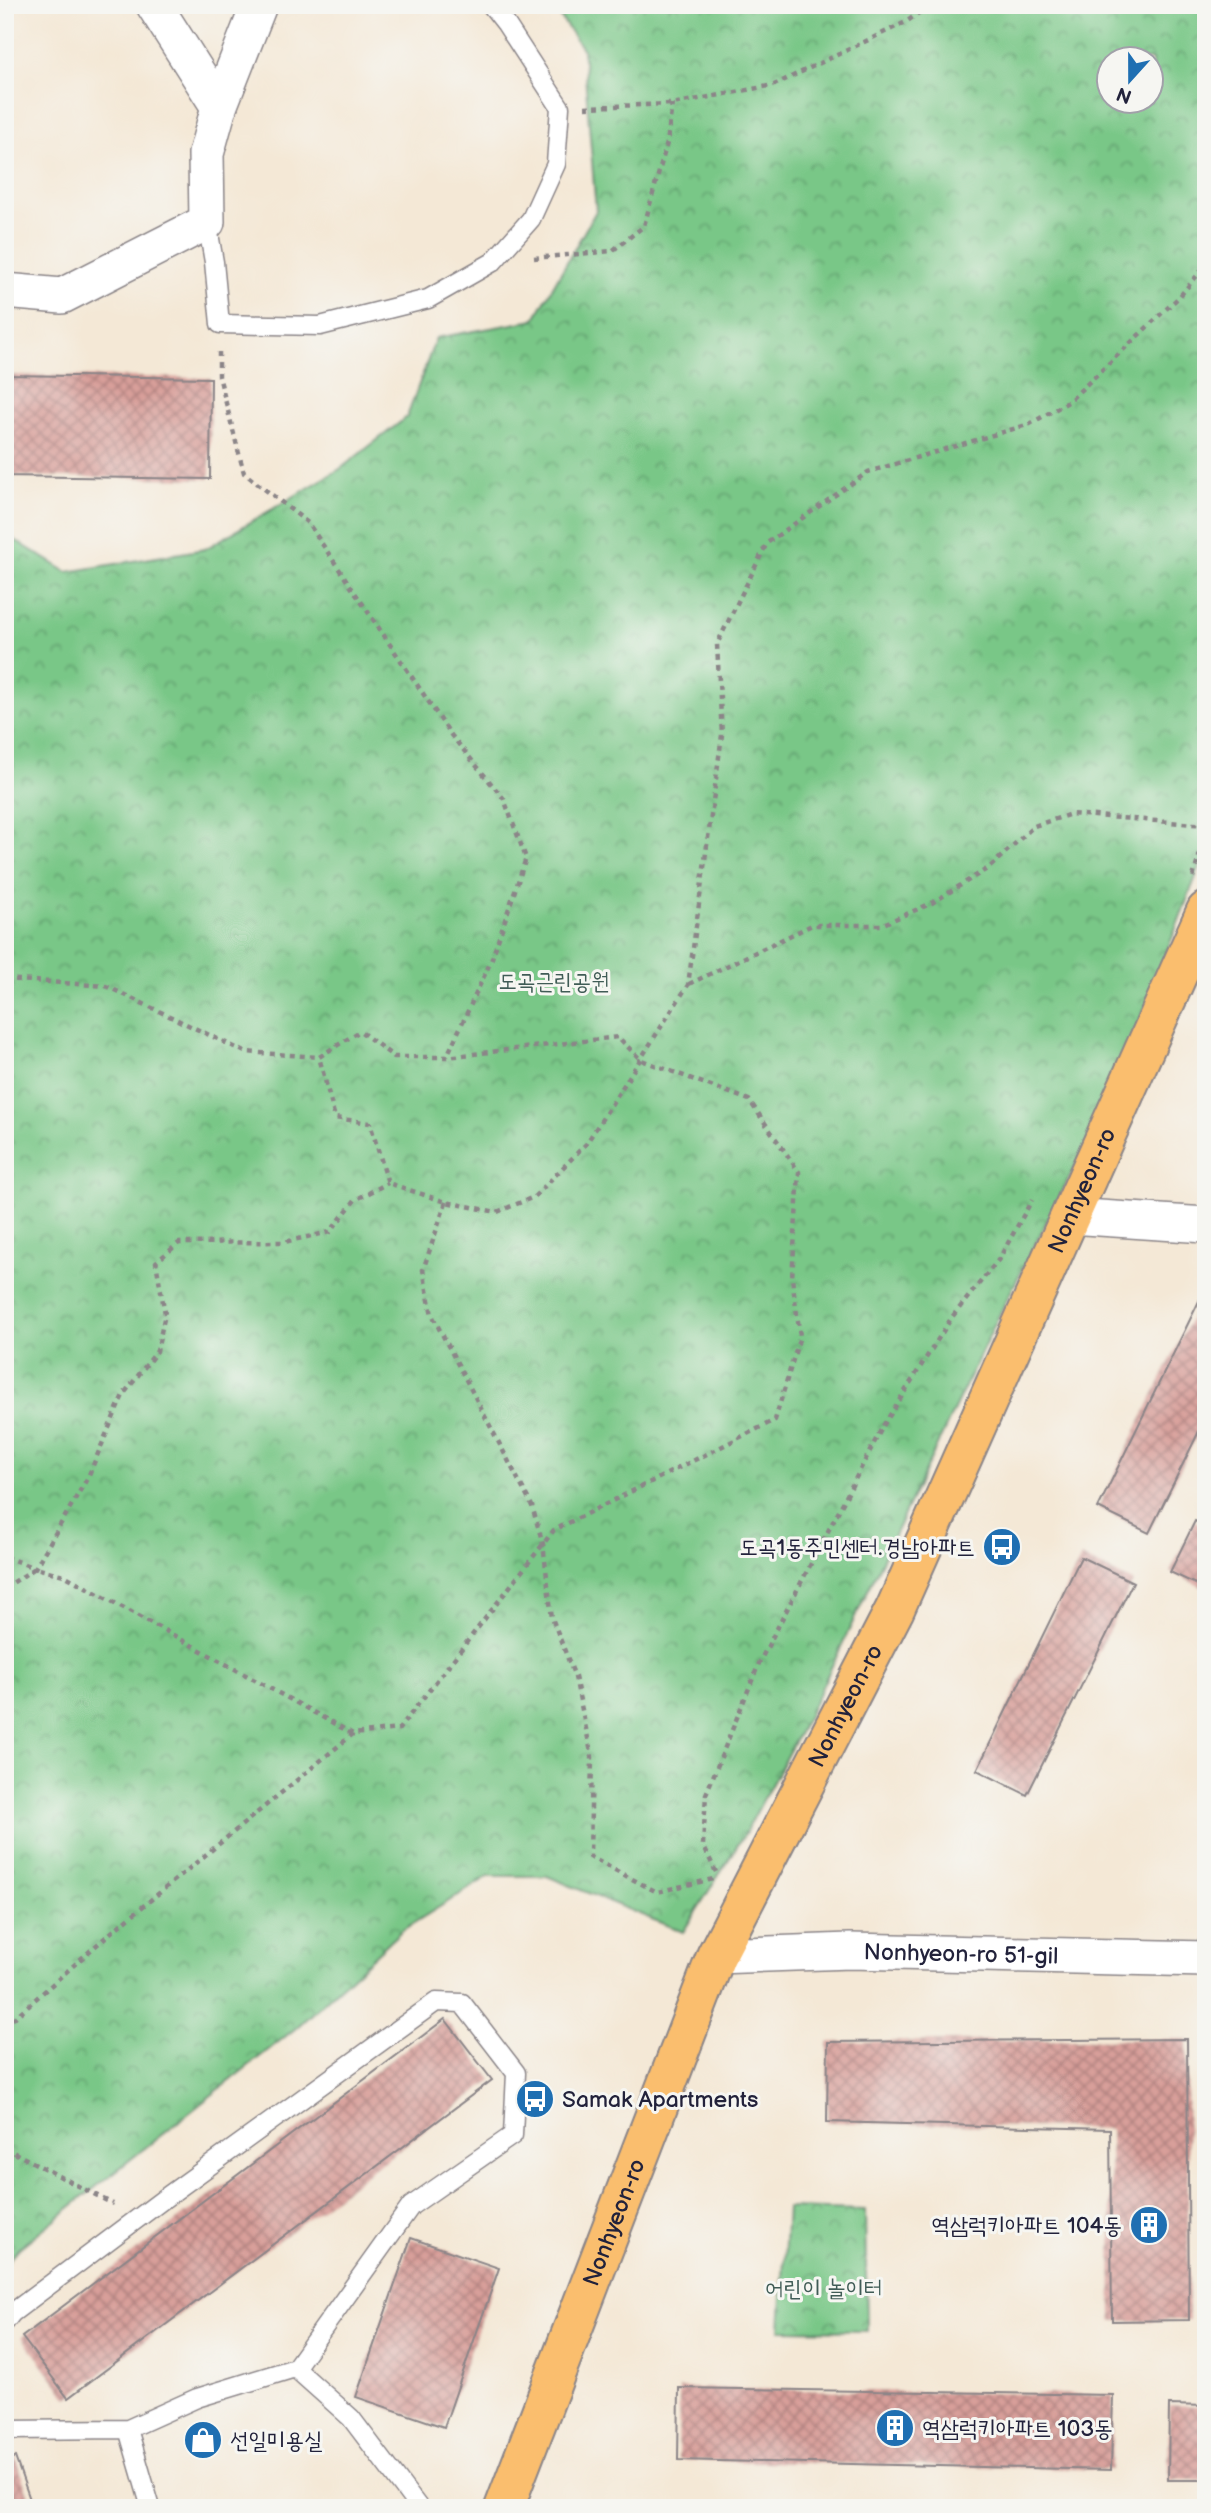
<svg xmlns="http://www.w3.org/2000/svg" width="1211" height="2513" font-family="'Balsamiq Sans','Poor Story',sans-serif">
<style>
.park{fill:url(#park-crowns);stroke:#4e7461;stroke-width:2;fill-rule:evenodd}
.building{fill:url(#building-cross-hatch)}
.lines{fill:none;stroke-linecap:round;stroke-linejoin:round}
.lane-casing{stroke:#8b8588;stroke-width:21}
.street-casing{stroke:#8b8588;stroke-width:38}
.primary-casing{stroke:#8b8588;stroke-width:42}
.path{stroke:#8b8588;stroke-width:4.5;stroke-dasharray:5 5;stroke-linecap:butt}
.lane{stroke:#fff;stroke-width:18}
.street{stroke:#fff;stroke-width:35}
.primary{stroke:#fabe6e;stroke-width:38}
.labels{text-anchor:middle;stroke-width:6;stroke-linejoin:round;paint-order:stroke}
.park-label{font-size:23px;fill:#405c56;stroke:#f6f6f2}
.street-label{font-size:23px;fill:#22223b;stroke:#f6f6f2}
.poi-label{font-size:23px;fill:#22223b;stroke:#f6f6f2;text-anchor:start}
</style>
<defs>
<pattern id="park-crowns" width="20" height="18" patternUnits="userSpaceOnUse" patternTransform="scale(1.75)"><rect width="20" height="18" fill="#79c787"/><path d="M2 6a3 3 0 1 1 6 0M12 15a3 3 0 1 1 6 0" fill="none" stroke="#63a170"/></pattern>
<pattern id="building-cross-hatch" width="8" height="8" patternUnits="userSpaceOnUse" patternTransform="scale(1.75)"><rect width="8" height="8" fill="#d89f9a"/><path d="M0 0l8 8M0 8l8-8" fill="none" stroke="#af817f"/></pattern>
</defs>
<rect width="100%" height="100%" fill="#f6f6f2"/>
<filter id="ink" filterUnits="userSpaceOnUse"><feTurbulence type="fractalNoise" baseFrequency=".0143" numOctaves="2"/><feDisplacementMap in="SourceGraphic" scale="14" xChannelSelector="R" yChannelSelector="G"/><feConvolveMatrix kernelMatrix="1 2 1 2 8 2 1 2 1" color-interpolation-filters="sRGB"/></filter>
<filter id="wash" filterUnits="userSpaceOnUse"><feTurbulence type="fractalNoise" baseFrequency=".00686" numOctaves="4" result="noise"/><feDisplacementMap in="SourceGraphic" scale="28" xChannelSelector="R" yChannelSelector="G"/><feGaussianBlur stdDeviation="1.57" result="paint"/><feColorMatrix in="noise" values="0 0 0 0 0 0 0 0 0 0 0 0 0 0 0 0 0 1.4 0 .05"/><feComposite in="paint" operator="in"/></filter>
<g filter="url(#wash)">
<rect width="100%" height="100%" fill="#f4e8d6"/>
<path class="park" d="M 552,5 L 1206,5 L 1206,851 L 1109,1100 L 1004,1305 L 808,1716 L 747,1830 L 683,1932 L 547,1876 L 489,1876 L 401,1931 L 296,2028 L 19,2248 L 5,2264 L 5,534 L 67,572 L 205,549 L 340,469 L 407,417 L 436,338 L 534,320 L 596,211 L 583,50 ZM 1110,60 L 1152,60 L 1152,102 L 1110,102 Z
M 787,2208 L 865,2210 L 867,2331 L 780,2330 Z"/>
<g id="blocks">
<path class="building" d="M 5,375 L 211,378 L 210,479 L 5,476 Z
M 1202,1295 L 1206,1296 L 1206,1417 L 1149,1533 L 1098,1508 Z
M 1195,1521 L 1206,1526 L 1206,1589 L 1170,1572 Z
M 1081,1557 L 1133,1582 L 1027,1795 L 977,1770 Z
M 445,2019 L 492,2080 L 68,2398 L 22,2337 Z
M 1187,2039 L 1189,2320 L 1112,2321 L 1110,2129 L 827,2122 L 828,2042 Z
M 411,2238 L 499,2268 L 444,2427 L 356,2397 Z
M 679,2388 L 1113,2395 L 1111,2470 L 678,2460 Z
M 1169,2405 L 1206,2406 L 1206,2480 L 1168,2480 Z
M 15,2457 L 33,2508 L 5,2508 L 5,2461 Z"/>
</g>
</g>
<g filter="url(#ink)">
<use href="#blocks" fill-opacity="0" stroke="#8b8588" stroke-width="2"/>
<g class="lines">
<defs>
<path id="lane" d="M 207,222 L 214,262 L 220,324 L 320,326 L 428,299 L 493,262 L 531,219 L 556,164 L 560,107 L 506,24 L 491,5
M 5,2322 L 12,2313 L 169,2195 L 436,2002 L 462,2003 L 516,2073 L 513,2135 L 411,2206 L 295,2368
M 128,2429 L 197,2398 L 295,2368 L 351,2418 L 419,2508
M 5,2430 L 128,2429 L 151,2508"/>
<g id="street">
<path d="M 154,5 L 219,107"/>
<path d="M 5,291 L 62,296 L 207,222 L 206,154 L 219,107 L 259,5"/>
<path d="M 1069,1216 L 1206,1225"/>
<path id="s1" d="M 716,1956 L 850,1951 L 1206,1959"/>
</g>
<g id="primary">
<path id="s2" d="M 504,2508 L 716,1956 L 895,1609 L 1206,911"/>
</g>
</defs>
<use href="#lane" class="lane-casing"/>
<use href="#street" class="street-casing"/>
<use href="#primary" class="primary-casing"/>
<path class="path" d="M 585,107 L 672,104 L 774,85 L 906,22 L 930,5
M 534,258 L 612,251 L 644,226 L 667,143 L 672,104
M 219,352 L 219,376 L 244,473 L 308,523 L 451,735 L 504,799 L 526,858 L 491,961 L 447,1056
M 1193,877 L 1206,833
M 5,979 L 106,986 L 245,1052 L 319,1057
M 689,984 L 812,925 L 881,925 L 932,903 L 990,867 L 1034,826 L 1071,814 L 1206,825
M 446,1202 L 423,1270 L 432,1315 L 532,1506 L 543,1544 L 552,1618 L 575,1677 L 592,1757 L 590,1857 L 657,1892 L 713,1879
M 5,1557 L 35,1568 L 88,1477 L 123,1395 L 157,1351 L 165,1314 L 156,1262 L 179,1243 L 284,1242 L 330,1232 L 355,1200 L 388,1183
M 5,1588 L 35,1568 L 64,1575 L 353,1734 L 399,1729 L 554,1530 L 775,1420 L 800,1336 L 792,1278 L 799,1172 L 749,1100 L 641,1060 L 618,1037 L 447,1057 L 394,1057 L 360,1031 L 319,1057 L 335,1118 L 370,1123 L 388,1183 L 446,1202 L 497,1212 L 534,1197 L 586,1144 L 688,985 L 722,735 L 717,644 L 767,543 L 868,472 L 1030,424 L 1068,402 L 1179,297 L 1206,265
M 716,1872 L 703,1845 L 706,1794 L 760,1661 L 883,1426 L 952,1317 L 999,1259 L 1032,1200
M 5,2026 L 108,1935 L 353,1734
M 5,2148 L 113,2204"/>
<use href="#lane" class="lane"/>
<use href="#street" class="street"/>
<use href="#primary" class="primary"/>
</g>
</g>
<defs>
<symbol id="bus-disc" viewBox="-11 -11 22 22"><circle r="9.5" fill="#1f6fb2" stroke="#f6f6f2"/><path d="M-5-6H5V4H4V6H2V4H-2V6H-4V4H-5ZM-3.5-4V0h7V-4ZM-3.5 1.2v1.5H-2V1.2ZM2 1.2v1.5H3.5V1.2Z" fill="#fff"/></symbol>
<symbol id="building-disc" viewBox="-11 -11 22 22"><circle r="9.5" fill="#1f6fb2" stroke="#f6f6f2"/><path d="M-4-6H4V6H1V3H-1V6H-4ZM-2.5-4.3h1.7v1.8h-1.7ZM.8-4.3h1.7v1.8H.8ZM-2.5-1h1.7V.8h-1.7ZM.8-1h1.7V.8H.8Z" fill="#fff"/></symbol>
<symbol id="shop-disc" viewBox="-11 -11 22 22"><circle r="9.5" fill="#1f6fb2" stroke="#f6f6f2"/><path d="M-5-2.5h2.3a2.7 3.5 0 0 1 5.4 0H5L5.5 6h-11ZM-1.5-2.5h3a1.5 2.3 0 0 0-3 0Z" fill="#fff"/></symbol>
</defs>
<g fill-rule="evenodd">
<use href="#bus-disc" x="980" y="1525" width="44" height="44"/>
<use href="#bus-disc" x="513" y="2077" width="44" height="44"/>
<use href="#building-disc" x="1127" y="2203" width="44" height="44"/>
<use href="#building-disc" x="873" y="2406" width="44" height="44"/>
<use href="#shop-disc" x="181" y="2418" width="44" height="44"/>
</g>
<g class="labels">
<g class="park-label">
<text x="554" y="989">도곡근린공원</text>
<text x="824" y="2296">어린이 놀이터</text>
</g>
<g class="street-label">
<text dy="8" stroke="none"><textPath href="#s2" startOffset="1440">Nonhyeon-ro</textPath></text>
<text dy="8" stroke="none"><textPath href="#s2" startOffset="873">Nonhyeon-ro</textPath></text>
<text dy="8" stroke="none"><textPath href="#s1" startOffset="245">Nonhyeon-ro 51-gil</textPath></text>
<text dy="8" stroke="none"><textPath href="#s2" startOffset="306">Nonhyeon-ro</textPath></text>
</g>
<g class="poi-label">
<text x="975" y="1555" text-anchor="end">도곡1동주민센터.경남아파트</text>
<text x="562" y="2107">Samak Apartments</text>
<text x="1122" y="2233" text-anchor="end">역삼럭키아파트 104동</text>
<text x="922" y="2436">역삼럭키아파트 103동</text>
<text x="230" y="2448">선일미용실</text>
</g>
</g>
<rect width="1211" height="2513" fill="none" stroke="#f6f6f2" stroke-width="28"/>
<g transform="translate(1130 80) rotate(201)"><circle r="33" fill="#f6f6f2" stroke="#a1a1a9" stroke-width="2"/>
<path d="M0-5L12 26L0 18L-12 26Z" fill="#1f6fb2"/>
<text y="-10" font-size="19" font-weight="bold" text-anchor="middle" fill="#22223b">N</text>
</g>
</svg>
